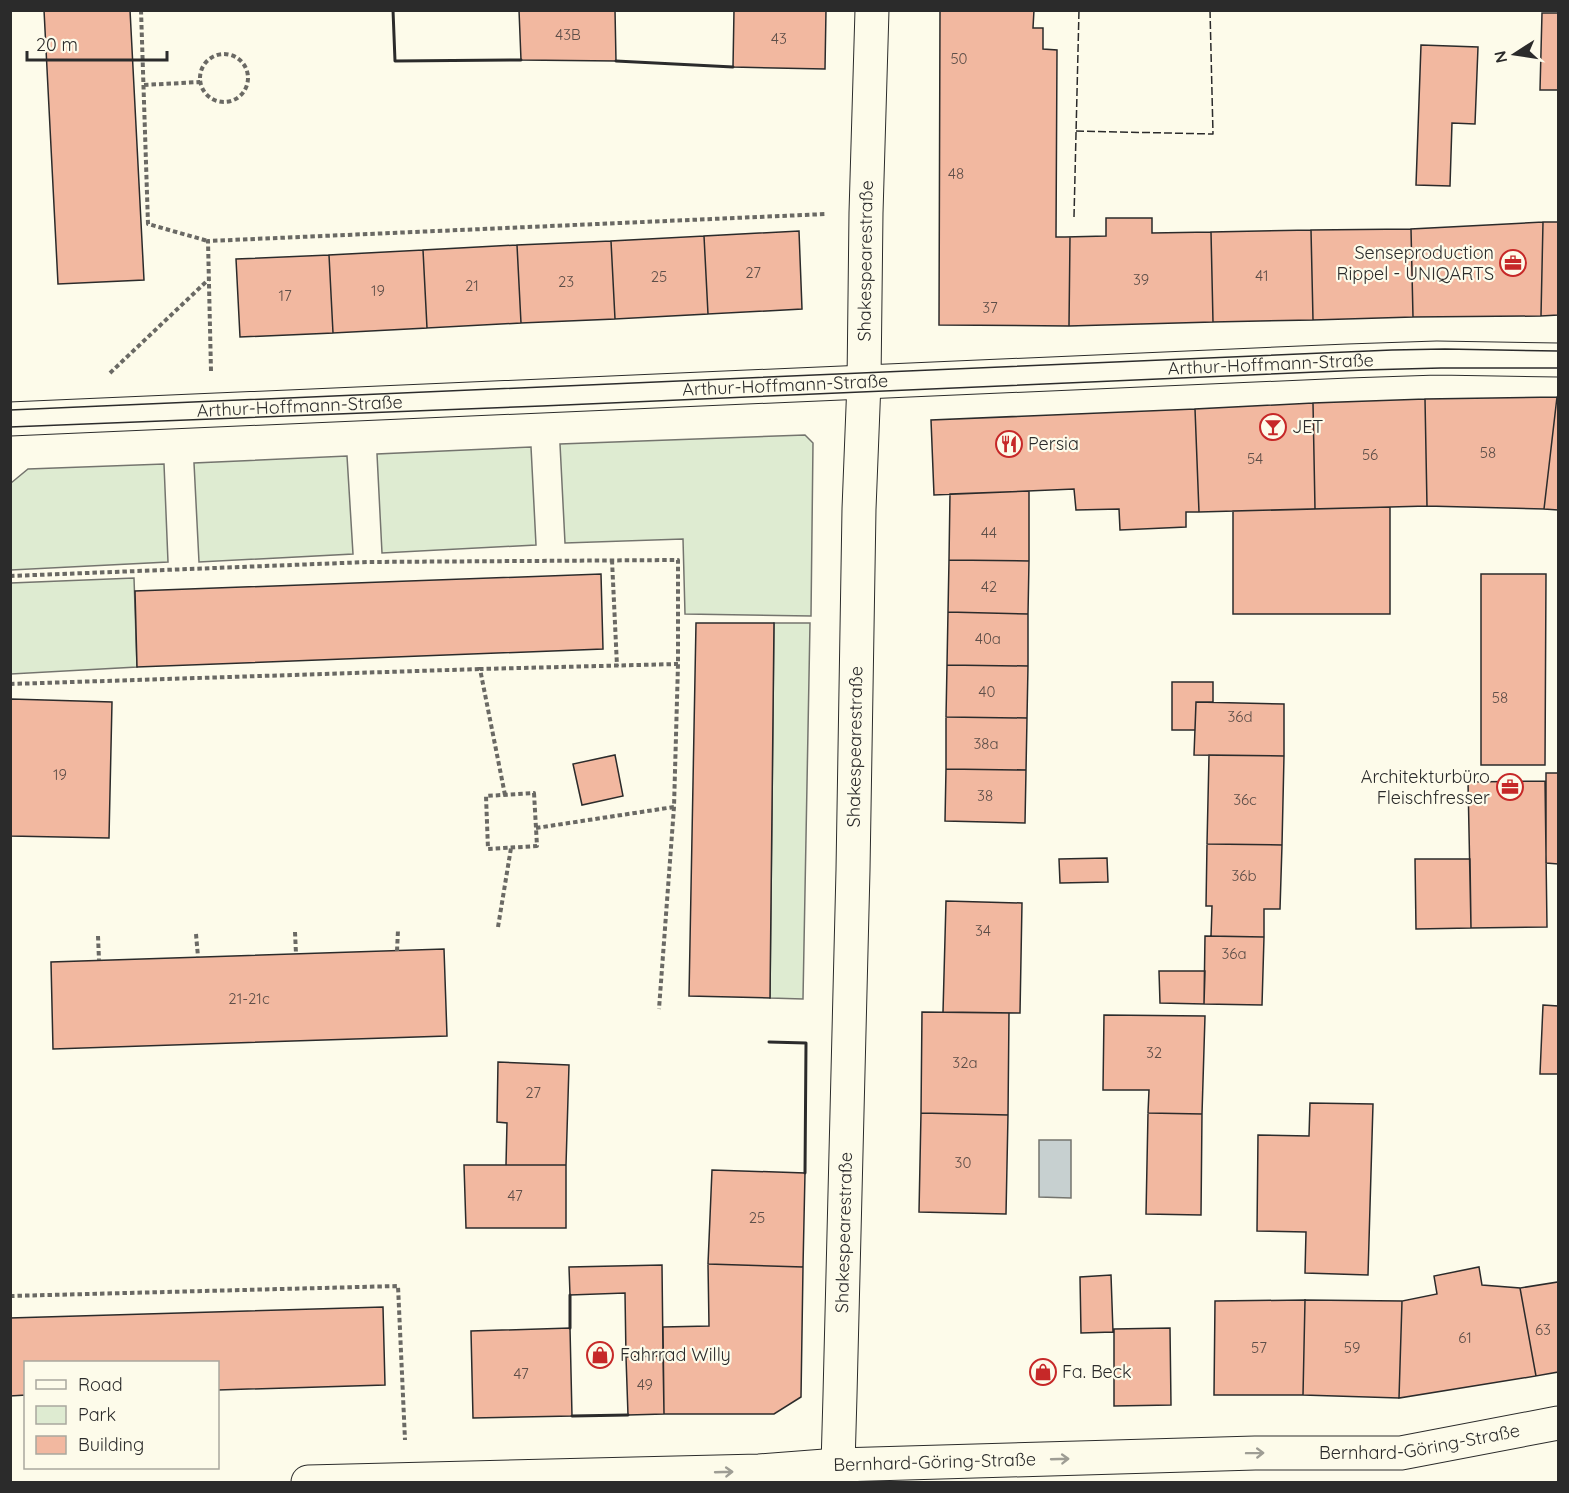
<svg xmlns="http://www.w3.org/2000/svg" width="1569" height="1493" font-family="Quicksand,sans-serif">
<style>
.green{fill:#deebd1;stroke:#74746e;stroke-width:1.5}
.water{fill:#c7d0d0;stroke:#74746e;stroke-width:1.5}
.building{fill:#f2b8a0;stroke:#2b2b2b;stroke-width:1.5}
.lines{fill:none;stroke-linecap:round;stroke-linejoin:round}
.minor-casing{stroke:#2b2b2b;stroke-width:35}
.tertiary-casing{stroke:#2b2b2b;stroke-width:35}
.path{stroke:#6a6964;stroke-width:4;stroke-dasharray:4.5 3;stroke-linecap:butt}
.minor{stroke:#fdfbea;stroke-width:33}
.tertiary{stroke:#fdfbea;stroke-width:33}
.tram{stroke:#2b2b2b;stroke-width:1.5}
.fence{stroke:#2b2b2b;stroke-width:1.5;stroke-dasharray:8 3;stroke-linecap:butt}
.wall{stroke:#2b2b2b;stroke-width:3}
.oneway{stroke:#9e9d94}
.labels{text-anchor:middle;stroke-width:4.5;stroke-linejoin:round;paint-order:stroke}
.number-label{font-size:15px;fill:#5d4e48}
.poi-label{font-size:18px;fill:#2b2b2b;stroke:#fdfbea;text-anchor:start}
.street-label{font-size:18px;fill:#2b2b2b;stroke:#fdfbea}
</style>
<rect width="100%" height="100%" fill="#fdfbea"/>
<path class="green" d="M 805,435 L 813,443 L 811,616 L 685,614 L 683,539 L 565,543 L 560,444 Z
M 531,447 L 536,545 L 382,553 L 377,454 Z
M 347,456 L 353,554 L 199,562 L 194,463 Z
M 164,464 L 168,562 L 11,570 L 11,483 L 28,469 Z
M 134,578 L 137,667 L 11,674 L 11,583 Z
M 774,623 L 810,623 L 803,999 L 770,998 Z"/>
<path class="water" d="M 1039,1140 L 1071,1140 L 1071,1198 L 1039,1197 Z"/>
<path class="building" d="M 44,10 L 130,10 L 144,280 L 58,284 Z
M 519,10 L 615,10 L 616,61 L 521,60 Z
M 734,10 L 826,10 L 825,69 L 733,67 Z
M 940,10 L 1034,10 L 1033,28 L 1043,28 L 1043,49 L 1057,50 L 1056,237 L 1070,237 L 1069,326 L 939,325 Z
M 1542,13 L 1558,13 L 1558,90 L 1540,90 Z
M 1421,45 L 1478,47 L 1475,124 L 1452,123 L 1450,186 L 1416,185 Z
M 1106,218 L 1152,218 L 1152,233 L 1211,232 L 1213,322 L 1069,326 L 1070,237 L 1065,237 L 1106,236 Z
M 1543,222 L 1541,316 L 1413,317 L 1411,229 Z
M 1543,222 L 1558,222 L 1558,315 L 1541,316 Z
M 1411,229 L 1413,317 L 1313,320 L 1311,230 Z
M 1311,230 L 1313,320 L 1213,322 L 1211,232 Z
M 799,231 L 802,309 L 708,314 L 704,236 Z
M 704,236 L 708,314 L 615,319 L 611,241 Z
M 611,241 L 615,319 L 521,323 L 517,245 Z
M 517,245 L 521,323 L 427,328 L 423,250 Z
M 423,250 L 427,328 L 333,333 L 329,255 Z
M 329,255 L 333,333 L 240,337 L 236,259 Z
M 1557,397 L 1558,397 L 1558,510 L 1544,509 Z
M 1557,397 L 1544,509 L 1427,506 L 1425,399 Z
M 1425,399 L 1427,506 L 1315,509 L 1313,403 Z
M 1313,403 L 1315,509 L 1199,512 L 1195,409 Z
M 1195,409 L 1199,512 L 1186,512 L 1186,527 L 1120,530 L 1119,509 L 1076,510 L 1074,489 L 934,495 L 931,420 Z
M 1029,491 L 1029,561 L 949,560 L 950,494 Z
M 1390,507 L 1390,614 L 1233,614 L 1233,511 Z
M 949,560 L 1029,561 L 1028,614 L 948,612 Z
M 601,574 L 603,649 L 137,667 L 135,591 Z
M 1481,574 L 1546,574 L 1545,765 L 1481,765 Z
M 948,612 L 1028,614 L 1028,666 L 947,665 Z
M 696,623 L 774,623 L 770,998 L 689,996 Z
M 947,665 L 1028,666 L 1027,718 L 946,717 Z
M 1172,682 L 1213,682 L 1213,702 L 1196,702 L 1195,730 L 1172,730 Z
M 11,699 L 112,702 L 109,838 L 10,836 Z
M 1196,702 L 1284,704 L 1284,756 L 1194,755 Z
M 946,717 L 1027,718 L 1026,770 L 946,769 Z
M 615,755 L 623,796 L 582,805 L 573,764 Z
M 1209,755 L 1284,756 L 1282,845 L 1207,844 Z
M 946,769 L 1026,770 L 1025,823 L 945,821 Z
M 1546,773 L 1558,773 L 1558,864 L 1546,863 Z
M 1545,781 L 1547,927 L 1471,928 L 1468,782 Z
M 1207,844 L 1282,845 L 1280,909 L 1264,909 L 1264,937 L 1211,936 L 1212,906 L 1206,906 Z
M 1107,858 L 1108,882 L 1060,883 L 1059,859 Z
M 1415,859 L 1470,859 L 1471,928 L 1416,929 Z
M 946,901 L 1022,903 L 1020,1013 L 943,1012 Z
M 1205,936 L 1264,937 L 1262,1005 L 1204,1004 Z
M 444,949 L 447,1036 L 53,1049 L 51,962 Z
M 1159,971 L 1205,971 L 1204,1004 L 1160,1003 Z
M 1543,1005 L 1558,1006 L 1558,1074 L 1540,1074 Z
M 922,1012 L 1009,1013 L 1008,1115 L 921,1113 Z
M 1104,1015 L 1205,1016 L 1202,1114 L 1148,1113 L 1149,1090 L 1103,1090 Z
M 498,1062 L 569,1065 L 566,1165 L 506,1165 L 507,1123 L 497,1122 Z
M 1310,1103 L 1373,1104 L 1368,1275 L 1305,1273 L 1306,1232 L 1257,1231 L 1258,1135 L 1309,1136 Z
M 921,1113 L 1008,1115 L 1006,1214 L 919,1212 Z
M 1148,1113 L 1202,1114 L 1201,1215 L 1146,1214 Z
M 464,1165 L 566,1165 L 566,1228 L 466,1228 Z
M 712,1170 L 805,1173 L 803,1267 L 708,1264 Z
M 708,1264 L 803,1267 L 801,1397 L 774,1414 L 664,1414 L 663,1327 L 709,1326 Z
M 662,1265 L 663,1356 L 626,1357 L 625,1293 L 570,1295 L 569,1267 Z
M 1479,1267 L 1482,1285 L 1520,1288 L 1536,1376 L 1399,1398 L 1402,1301 L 1437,1294 L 1434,1276 Z
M 1111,1275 L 1113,1332 L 1081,1333 L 1080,1277 Z
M 1558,1282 L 1558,1372 L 1536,1376 L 1520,1288 Z
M 1305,1300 L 1402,1301 L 1399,1398 L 1303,1395 Z
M 1305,1300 L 1303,1395 L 1214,1395 L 1215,1301 Z
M 383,1307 L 385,1385 L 218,1390 L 218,1362 L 26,1362 L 26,1395 L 10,1396 L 10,1318 Z
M 570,1328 L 572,1416 L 473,1418 L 471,1331 Z
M 1170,1328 L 1171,1405 L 1114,1406 L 1114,1329 Z
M 663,1356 L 664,1414 L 628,1415 L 626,1357 Z"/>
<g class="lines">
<defs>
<g id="minor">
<path id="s1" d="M 842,1482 L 838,1465 L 840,1395 L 853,870 L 859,509 L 864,382 L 866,213 L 872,10"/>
</g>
<g id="tertiary">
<path id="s2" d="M 10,419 L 1348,361 L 1437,358 L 1558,360"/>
<path id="s3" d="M 308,1482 L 759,1471 L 838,1465 L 1255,1453 L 1401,1453 L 1558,1423"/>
</g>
</defs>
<use href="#minor" class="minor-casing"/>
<use href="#tertiary" class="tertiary-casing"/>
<path class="path" d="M 141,10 L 148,224 L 208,241
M200 78a24 24 0 1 1 48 0a24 24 0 1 1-48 0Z
M 144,85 L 200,82
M 211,371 L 208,241 L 826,214
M 110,373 L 209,279
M 612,560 L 617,666
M 10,576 L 368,562 L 678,560 L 678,664 L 674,807 L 659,1009
M 10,684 L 480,669
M 534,793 L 537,846 L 488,849 L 486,796 Z
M 505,795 L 480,669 L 678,664
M 536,828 L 674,807
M 498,927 L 511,848
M 295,932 L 296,954
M 196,934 L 198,957
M 98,936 L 99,960
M 397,951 L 398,930
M 10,1296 L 398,1286 L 405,1440"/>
<use href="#minor" class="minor"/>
<use href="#tertiary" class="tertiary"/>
<path class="tram" d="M 10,410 L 1392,350 L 1445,349 L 1558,351
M 10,427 L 542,406 L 1364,370 L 1441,368 L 1558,368"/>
<path class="fence" d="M 1076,131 L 1213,134 L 1210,10
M 1074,217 L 1079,10"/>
<path class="wall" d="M 393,10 L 395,61 L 521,60
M 616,61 L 733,67
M 769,1042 L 806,1043 L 805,1173
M 570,1295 L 570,1328
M 572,1416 L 628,1415"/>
</g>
<defs><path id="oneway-shaft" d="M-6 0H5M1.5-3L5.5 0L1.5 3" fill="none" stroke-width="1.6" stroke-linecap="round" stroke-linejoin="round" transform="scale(1.5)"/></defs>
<g class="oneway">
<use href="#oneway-shaft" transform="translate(1255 1453) rotate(-1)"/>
<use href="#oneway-shaft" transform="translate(1060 1459) rotate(-2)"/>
<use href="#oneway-shaft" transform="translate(724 1472) rotate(-2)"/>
</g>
<defs>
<symbol id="office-ring" viewBox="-11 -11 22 22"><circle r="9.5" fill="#fdfbea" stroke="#c62828" stroke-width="1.5"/><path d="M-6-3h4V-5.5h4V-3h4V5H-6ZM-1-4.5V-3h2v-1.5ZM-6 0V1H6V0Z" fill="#c62828"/></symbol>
<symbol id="bar-ring" viewBox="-11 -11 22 22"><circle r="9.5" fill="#fdfbea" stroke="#c62828" stroke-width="1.5"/><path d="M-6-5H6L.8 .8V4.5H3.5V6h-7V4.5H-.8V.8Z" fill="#c62828"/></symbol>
<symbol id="restaurant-ring" viewBox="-11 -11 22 22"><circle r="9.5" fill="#fdfbea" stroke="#c62828" stroke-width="1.5"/><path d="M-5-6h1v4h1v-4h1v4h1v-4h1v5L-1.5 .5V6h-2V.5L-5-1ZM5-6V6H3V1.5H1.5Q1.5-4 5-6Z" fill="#c62828"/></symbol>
<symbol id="shop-ring" viewBox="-11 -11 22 22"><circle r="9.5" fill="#fdfbea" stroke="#c62828" stroke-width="1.5"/><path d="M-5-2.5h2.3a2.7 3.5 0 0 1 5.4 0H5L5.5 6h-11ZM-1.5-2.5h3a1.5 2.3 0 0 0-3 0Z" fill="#c62828"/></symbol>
</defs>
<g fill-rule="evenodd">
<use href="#office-ring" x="1498" y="248" width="30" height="30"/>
<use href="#bar-ring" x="1258" y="412" width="30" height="30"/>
<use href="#restaurant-ring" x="994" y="429" width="30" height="30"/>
<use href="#office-ring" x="1495" y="772" width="30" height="30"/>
<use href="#shop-ring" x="585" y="1340" width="30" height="30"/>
<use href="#shop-ring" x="1028" y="1357" width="30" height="30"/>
</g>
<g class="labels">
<g class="number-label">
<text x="568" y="40">43B</text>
<text x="779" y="44">43</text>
<text x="959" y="64">50</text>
<text x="956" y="179">48</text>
<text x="753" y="278">27</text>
<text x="1262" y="281">41</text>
<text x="659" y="282">25</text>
<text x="1141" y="285">39</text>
<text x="566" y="287">23</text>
<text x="472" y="291">21</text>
<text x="378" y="296">19</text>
<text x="285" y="301">17</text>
<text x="990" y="313">37</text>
<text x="1488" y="458">58</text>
<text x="1370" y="460">56</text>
<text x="1255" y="464">54</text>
<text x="989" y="538">44</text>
<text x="989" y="592">42</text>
<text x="988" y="644">40a</text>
<text x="987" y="697">40</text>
<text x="1500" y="703">58</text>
<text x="1240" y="722">36d</text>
<text x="986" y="749">38a</text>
<text x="60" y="780">19</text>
<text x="985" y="801">38</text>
<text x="1245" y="805">36c</text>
<text x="1244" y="881">36b</text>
<text x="983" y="936">34</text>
<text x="1234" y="959">36a</text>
<text x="249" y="1004">21-21c</text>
<text x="1154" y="1058">32</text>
<text x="965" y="1068">32a</text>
<text x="533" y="1098">27</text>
<text x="963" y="1168">30</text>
<text x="515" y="1201">47</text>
<text x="757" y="1223">25</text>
<text x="1543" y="1335">63</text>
<text x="1465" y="1343">61</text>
<text x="1259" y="1353">57</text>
<text x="1352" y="1353">59</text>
<text x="521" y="1379">47</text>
<text x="645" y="1390">49</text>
</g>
<g class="poi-label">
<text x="1494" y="259" text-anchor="end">Senseproduction<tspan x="1494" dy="21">Rippel - UNIQARTS</tspan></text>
<text x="1292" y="433">JET</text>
<text x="1028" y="450">Persia</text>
<text x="1490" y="783" text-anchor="end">Architekturbüro<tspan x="1490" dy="21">Fleischfresser</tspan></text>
<text x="620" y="1361">Fahrrad Willy</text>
<text x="1062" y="1378">Fa. Beck</text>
</g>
<g class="street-label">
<text dy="6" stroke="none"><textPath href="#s1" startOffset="1222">Shakespearestraße</textPath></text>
<text dy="6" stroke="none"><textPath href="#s2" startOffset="1262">Arthur-Hoffmann-Straße</textPath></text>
<text dy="6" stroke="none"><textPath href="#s2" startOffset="776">Arthur-Hoffmann-Straße</textPath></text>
<text dy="6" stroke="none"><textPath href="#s2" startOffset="290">Arthur-Hoffmann-Straße</textPath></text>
<text dy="6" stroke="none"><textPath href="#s1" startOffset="736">Shakespearestraße</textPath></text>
<text dy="6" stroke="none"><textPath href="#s1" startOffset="250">Shakespearestraße</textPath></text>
<text dy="6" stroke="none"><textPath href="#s3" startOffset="1113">Bernhard-Göring-Straße</textPath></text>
<text dy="6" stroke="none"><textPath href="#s3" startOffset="627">Bernhard-Göring-Straße</textPath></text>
</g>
</g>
<rect width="1569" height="1493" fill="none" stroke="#2b2b2b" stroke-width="24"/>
<rect x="24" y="1361" width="195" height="108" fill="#fdfbea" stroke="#a9a89e" stroke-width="1.5"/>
<rect x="36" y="1380" width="30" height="9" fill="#fdfbea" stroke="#a9a89e" stroke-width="1.5"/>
<text x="78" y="1391" font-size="18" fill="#2b2b2b">Road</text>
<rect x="36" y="1406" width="30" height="18" fill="#deebd1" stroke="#a9a89e" stroke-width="1.5"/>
<text x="78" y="1421" font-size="18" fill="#2b2b2b">Park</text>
<rect x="36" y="1436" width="30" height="18" fill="#f2b8a0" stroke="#a9a89e" stroke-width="1.5"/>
<text x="78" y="1451" font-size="18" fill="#2b2b2b">Building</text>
<g transform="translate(1515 54) rotate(258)" stroke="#fdfbea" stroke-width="4.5" paint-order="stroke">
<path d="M0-4.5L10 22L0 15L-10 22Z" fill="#2b2b2b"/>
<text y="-9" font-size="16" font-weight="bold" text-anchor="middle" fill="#2b2b2b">N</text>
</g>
<path d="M27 51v9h140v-9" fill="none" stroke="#2b2b2b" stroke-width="3"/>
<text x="36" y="51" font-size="18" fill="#2b2b2b" stroke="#fdfbea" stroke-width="4.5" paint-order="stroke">20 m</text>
</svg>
